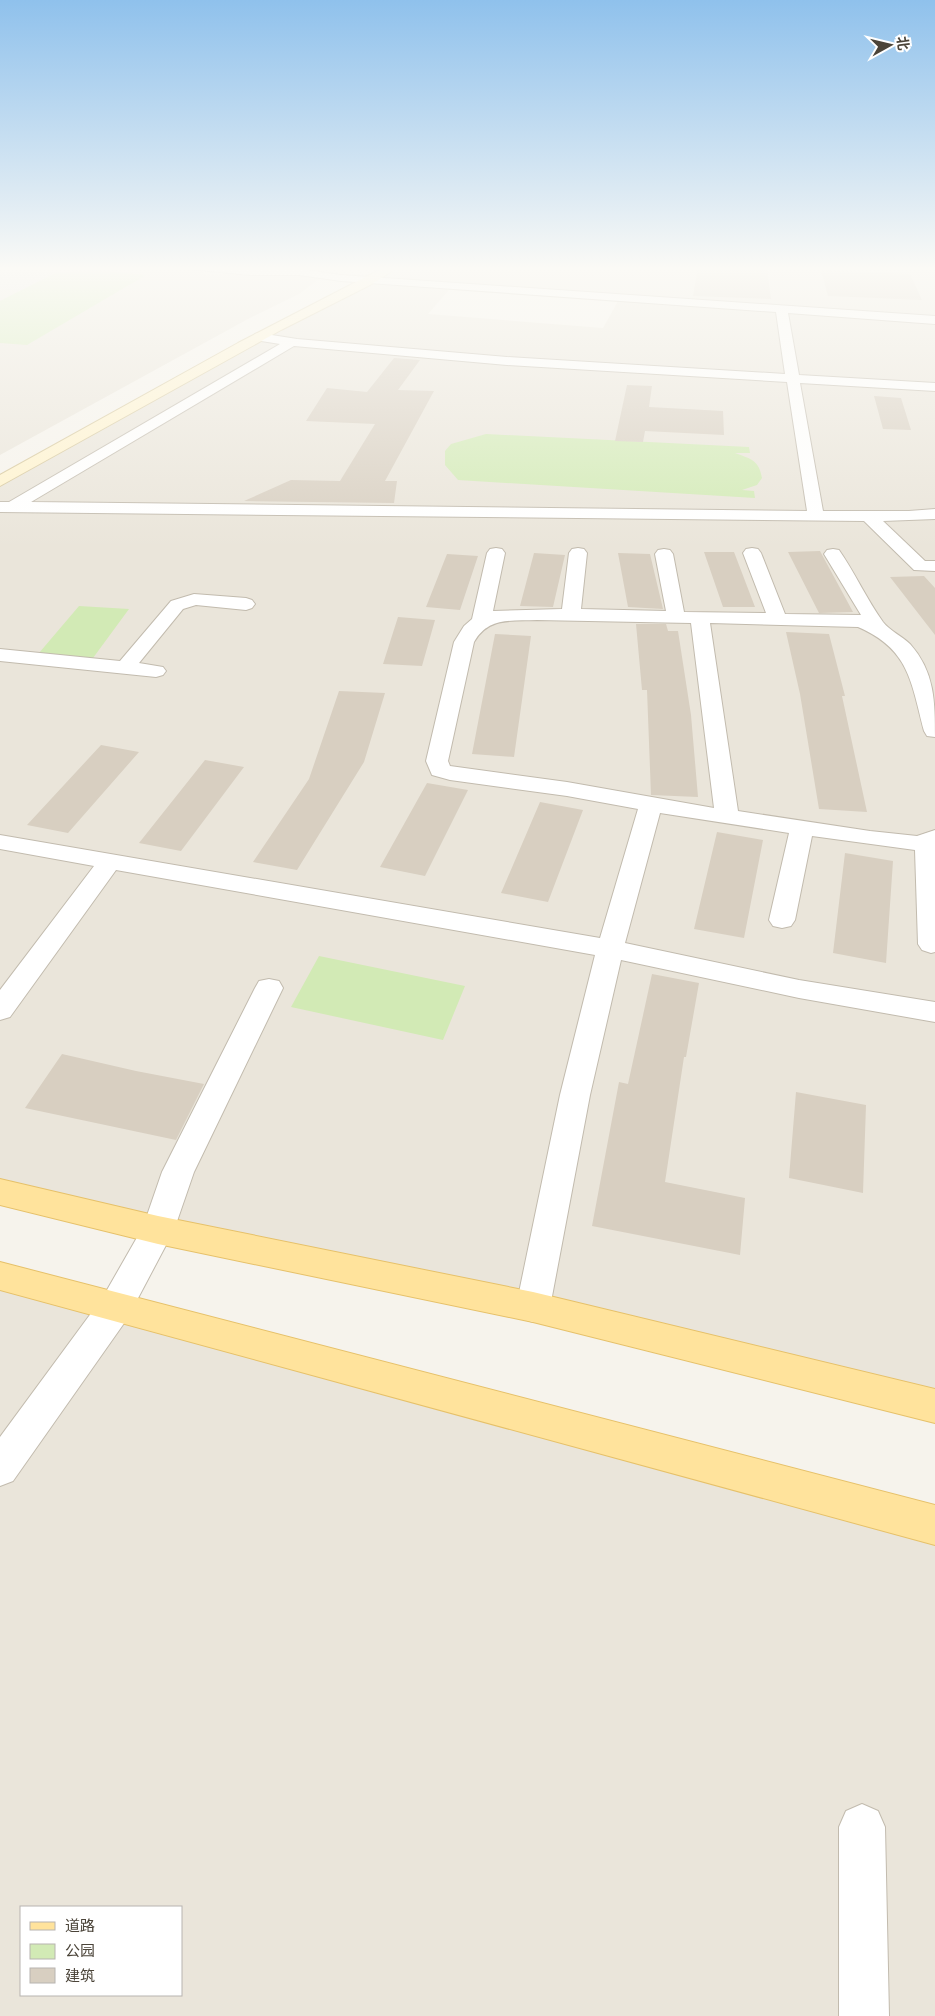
<svg xmlns="http://www.w3.org/2000/svg" width="935" height="2016" font-family="Quicksand,'Noto Sans SC',sans-serif">
<style>
.residential{fill:#eae5da;fill-rule:evenodd}
.green{fill:#d2eab5}
.parking{fill:#e5e3e0}
.building{fill:#d8cfc1}
.lines{fill:none;stroke-linecap:round;stroke-linejoin:round}
.street-casing{stroke:#c2bbae;stroke-width:2}
.secondary-casing{stroke:#d6c79b;stroke-width:2}
.primary-casing{stroke:#e6c16a;stroke-width:2}
.street{fill:#fff;fill-rule:evenodd}
.secondary{fill:#fff3cd;fill-rule:evenodd}
.primary{fill:#ffe39c;fill-rule:evenodd}
</style>
<rect width="100%" height="100%" fill="#f6f3ec"/>
<path class="residential" d="M 0,266 L 145,266 L 201,271 L 205,275 L 273,274 L 308,276 L 319,279 L 299,294 L 248,319 L 0,455 Z
M 395,266 L 935,266 L 935,1406 L 0,1192 L 0,481 ZM 449,290 L 617,302 L 617,303 L 603,328 L 428,314 Z
M 0,1276 L 935,1525 L 935,2016 L 0,2016 ZM 21,1907 L 181,1907 L 181,1995 L 21,1995 Z"/>
<path class="green" d="M 95,270 L 146,275 L 27,345 L 0,343 L 0,301 L 55,273 Z
M 486,434 L 749,447 L 750,453 L 735,453 C 751,459 759,460 762,478 L 757,485 L 742,490 L 754,491 L 755,498 L 458,480 L 445,465 L 445,451 L 451,444 Z
M 79,606 L 129,609 L 93,658 L 39,653 Z
M 319,956 L 465,986 L 443,1040 L 291,1007 Z"/>
<path class="parking" d="M 11,269 L 55,273 L 19,291 L 0,289 L 0,274 Z"/>
<path class="building" d="M 698,267 L 767,269 L 771,299 L 693,296 Z
M 821,270 L 910,274 L 922,300 L 828,296 Z
M 394,358 L 420,360 L 398,390 L 434,391 L 385,481 L 397,481 L 394,503 L 244,501 L 291,480 L 340,481 L 375,424 L 306,421 L 327,388 L 367,392 Z
M 627,385 L 652,386 L 649,407 L 723,411 L 724,435 L 645,431 L 643,442 L 615,441 Z
M 874,396 L 901,398 L 911,430 L 883,429 Z
M 820,551 L 853,612 L 819,613 L 788,552 Z
M 704,552 L 734,552 L 755,607 L 723,607 Z
M 534,553 L 565,555 L 553,607 L 520,606 Z
M 618,553 L 650,554 L 663,609 L 628,607 Z
M 447,554 L 478,556 L 460,610 L 426,607 Z
M 924,576 L 935,588 L 935,635 L 890,577 Z
M 398,617 L 435,620 L 422,666 L 383,664 Z
M 636,624 L 666,624 L 668,631 L 678,631 L 691,715 L 698,797 L 651,795 L 647,690 L 642,690 Z
M 786,632 L 829,634 L 845,696 L 842,696 L 867,812 L 819,809 L 800,694 Z
M 495,634 L 531,636 L 514,757 L 472,754 Z
M 339,691 L 385,693 L 364,762 L 297,870 L 253,862 L 309,779 Z
M 101,745 L 139,752 L 68,833 L 27,825 Z
M 205,760 L 244,767 L 181,851 L 139,843 Z
M 427,783 L 468,790 L 425,876 L 380,867 Z
M 540,802 L 583,810 L 548,902 L 501,893 Z
M 717,832 L 763,840 L 744,938 L 694,929 Z
M 845,853 L 893,861 L 886,963 L 833,953 Z
M 652,974 L 699,983 L 686,1057 L 684,1057 L 665,1182 L 745,1198 L 740,1255 L 592,1226 L 619,1082 L 628,1084 Z
M 62,1054 L 136,1071 L 204,1084 L 176,1140 L 25,1108 Z
M 796,1092 L 866,1105 L 863,1193 L 789,1178 Z"/>
<g class="lines">
<defs>
<path id="street" d="M 184,266 L 299,269 L 341,275 L 935,316 L 935,324 L 788,313 L 799,375 L 935,383 L 935,391 L 800,383 L 823,511 L 909,511 L 935,509 L 935,519 L 883,521 L 925,561 L 935,561 L 935,571 L 914,570 L 864,521 L 0,512 L 0,502 L 9,502 L 280,344 L 255,340 L 253,337 L 255,334 L 259,333 L 297,339 L 507,357 L 785,374 L 776,312 L 341,281 L 299,275 L 250,275 L 189,269 ZM 294,346 L 507,365 L 787,382 L 807,511 L 31,502 Z
M 496,548 L 502,549 L 505,553 L 493,611 L 562,609 L 569,553 L 572,549 L 578,548 L 584,549 L 587,553 L 581,609 L 666,611 L 655,554 L 658,550 L 664,549 L 670,550 L 673,554 L 684,612 L 766,613 L 743,553 L 746,549 L 752,548 L 758,549 L 761,553 L 785,614 L 861,615 L 824,554 L 827,550 L 833,549 L 839,550 C 855,573 867,600 883,622 C 890,631 902,636 910,644 C 935,672 935,702 935,737 L 927,736 L 924,731 C 911,681 909,649 858,627 L 710,623 L 738,811 L 870,831 L 917,836 L 935,830 L 935,952 L 931,953 L 922,950 L 918,944 L 915,850 L 812,836 L 795,920 L 791,926 L 782,928 L 773,926 L 769,920 L 789,833 L 660,813 L 625,943 L 799,980 L 935,1002 L 935,1022 L 799,998 L 621,960 L 590,1095 L 550,1307 L 545,1318 L 533,1322 L 521,1318 L 516,1307 L 560,1095 L 595,955 L 116,870 L 10,1017 L 0,1020 L 0,990 L 94,866 L 0,849 L 0,835 L 600,938 L 638,809 L 567,796 L 450,780 L 432,775 L 426,761 L 454,642 L 464,626 L 472,619 L 487,553 L 490,549 ZM 537,620 L 691,623 L 714,808 L 567,782 L 450,766 L 448,761 L 474,642 C 488,617 511,621 537,620 Z
M 194,594 L 246,598 L 252,600 L 255,604 L 252,608 L 246,610 L 196,605 L 183,609 L 139,663 L 163,667 L 166,671 L 163,675 L 156,677 L 0,661 L 0,649 L 120,661 L 171,601 Z
M 269,979 L 279,981 L 283,988 L 194,1172 L 174,1230 L 127,1319 L 13,1481 L 0,1486 L 0,1437 L 103,1297 L 143,1227 L 162,1172 L 255,988 L 259,981 Z
M 862,1804 L 878,1811 L 885,1827 L 889,2016 L 839,2016 L 839,1827 L 846,1811 Z"/>
<path id="secondary" d="M 387,266 L 400,266 L 370,285 L 281,330 L 0,486 L 0,475 L 238,343 Z"/>
<path id="primary" d="M 0,1179 L 158,1216 L 533,1292 L 935,1389 L 935,1423 L 533,1322 L 158,1244 L 0,1205 Z
M 0,1262 L 935,1505 L 935,1545 L 0,1290 Z"/>
</defs>
<use href="#street" class="street-casing"/>
<use href="#secondary" class="secondary-casing"/>
<use href="#primary" class="primary-casing"/>
<use href="#street" class="street"/>
<use href="#secondary" class="secondary"/>
<use href="#primary" class="primary"/>
</g>
<linearGradient id="sky" x2="0" y2="1"><stop stop-color="#8fc1ec"/><stop offset="0.49" stop-color="#fbfaf6"/><stop offset="1" stop-color="#fbfaf6" stop-opacity="0"/></linearGradient>
<rect width="935" height="548" fill="url(#sky)"/>
<rect x="20" y="1906" width="162" height="90" fill="#ffffff" stroke="#b7b4b0"/>
<rect x="30" y="1922" width="25" height="8" fill="#ffe39c" stroke="#b7b4b0"/>
<text x="65" y="1931" font-size="15" fill="#4b4439">道路</text>
<rect x="30" y="1944" width="25" height="15" fill="#d2eab5" stroke="#b7b4b0"/>
<text x="65" y="1956" font-size="15" fill="#4b4439">公园</text>
<rect x="30" y="1968" width="25" height="15" fill="#d8cfc1" stroke="#b7b4b0"/>
<text x="65" y="1981" font-size="15" fill="#4b4439">建筑</text>
<g transform="translate(890 45) rotate(82)" stroke="#ffffff" stroke-width="4" paint-order="stroke">
<path d="M0-4L9 19L0 12L-9 19Z" fill="#4b4439"/>
<text y="-8" font-size="14" font-weight="bold" text-anchor="middle" fill="#4b4439">北</text>
</g>
</svg>
